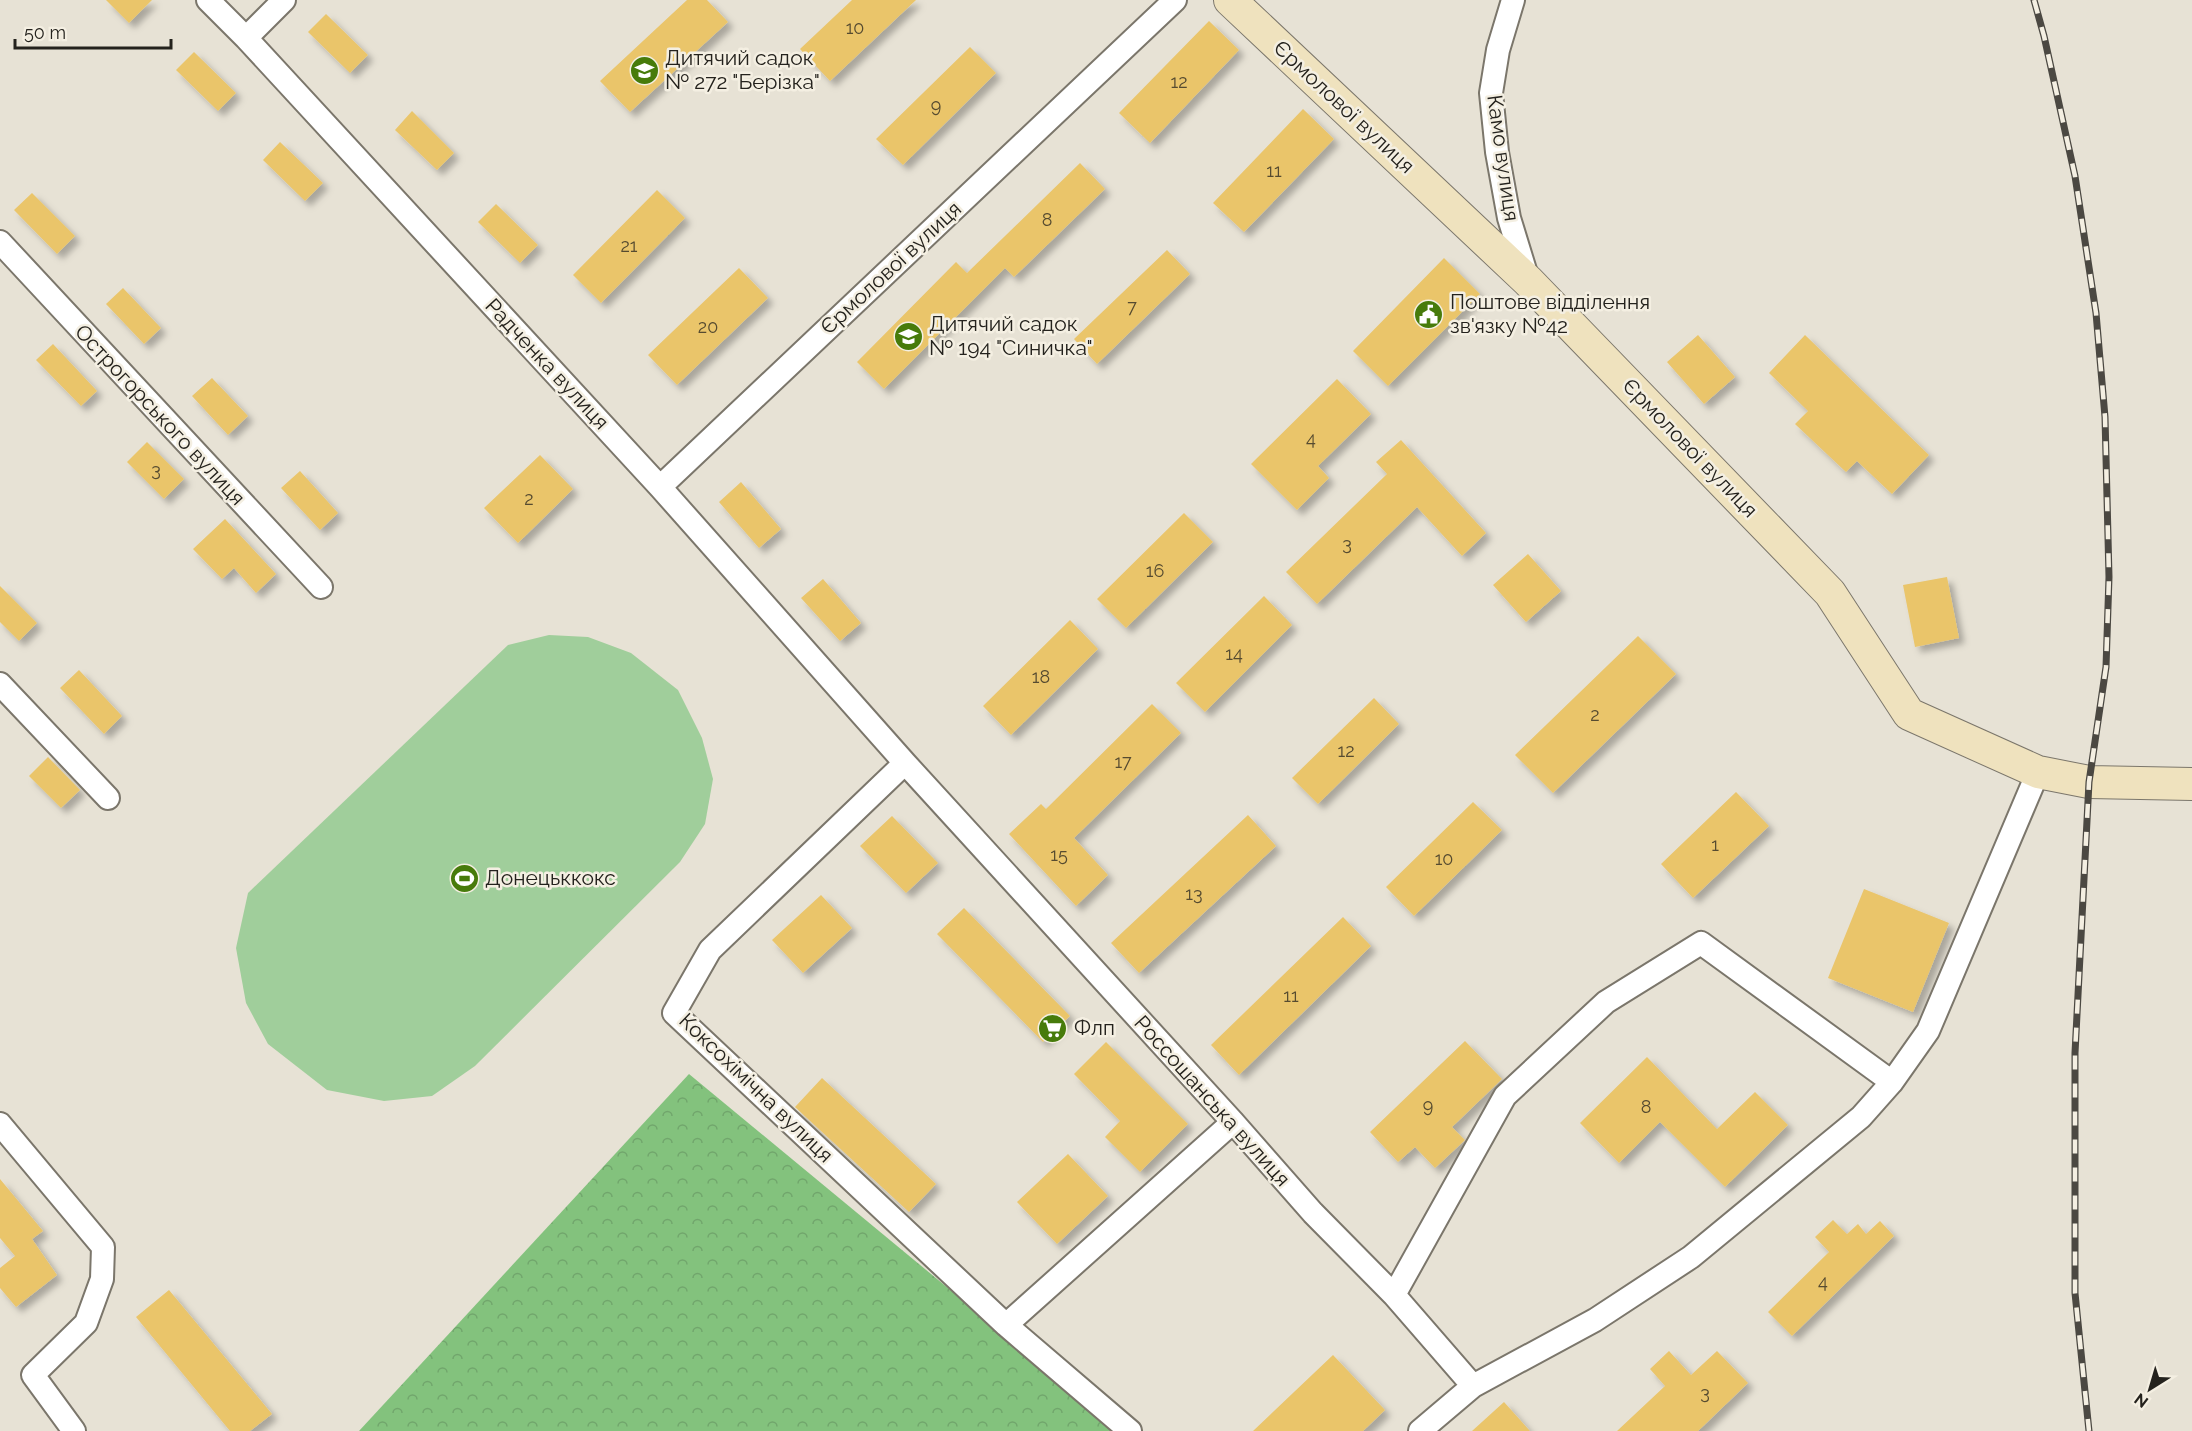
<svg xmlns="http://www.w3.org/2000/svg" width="2192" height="1431" font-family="Raleway,sans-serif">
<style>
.forest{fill:url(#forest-crowns)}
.pitch{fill:#a0ce9b}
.building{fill:#eac56b;filter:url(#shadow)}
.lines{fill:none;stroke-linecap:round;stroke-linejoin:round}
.street-casing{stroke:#7b766b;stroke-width:26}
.secondary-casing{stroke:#7b766b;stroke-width:34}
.street{stroke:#fff;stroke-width:22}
.secondary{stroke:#efe2be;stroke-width:32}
.rail-casing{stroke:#4b4842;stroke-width:7}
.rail{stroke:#f4efe2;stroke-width:4.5;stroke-dasharray:14;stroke-linecap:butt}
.labels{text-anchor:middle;stroke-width:5;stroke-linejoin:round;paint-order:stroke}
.number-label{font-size:18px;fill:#564b30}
.poi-label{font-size:21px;fill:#24221d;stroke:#f4efe2;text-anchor:start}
.street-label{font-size:21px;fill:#24221d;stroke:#f4efe2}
</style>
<defs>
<pattern id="forest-crowns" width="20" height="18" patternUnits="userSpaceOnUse" patternTransform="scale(1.5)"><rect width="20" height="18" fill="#83c27d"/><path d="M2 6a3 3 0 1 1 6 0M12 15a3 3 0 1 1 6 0" fill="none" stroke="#71a66c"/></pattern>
<filter id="shadow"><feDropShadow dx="5.5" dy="5.5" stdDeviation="3" flood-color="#0004"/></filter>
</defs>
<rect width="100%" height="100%" fill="#e7e2d5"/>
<path class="forest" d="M 689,1074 L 1121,1431 L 359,1431 Z"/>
<path class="pitch" d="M 549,635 L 588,637 L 631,653 L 678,690 L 702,738 L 713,779 L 705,824 L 680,862 L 475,1066 L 432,1096 L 384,1101 L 327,1090 L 268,1044 L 246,1003 L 236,948 L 248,893 L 508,645 Z"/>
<path class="building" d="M 106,0 L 152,0 L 129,23 Z
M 687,0 L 707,0 L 728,22 L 630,112 L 600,81 Z
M 852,0 L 916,0 L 830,81 L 800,49 Z
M 326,14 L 368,55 L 350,73 L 308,32 Z
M 1209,21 L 1239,50 L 1150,143 L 1119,113 Z
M 970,47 L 996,73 L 903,165 L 876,139 Z
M 194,52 L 236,93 L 218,111 L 176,70 Z
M 1303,109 L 1334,139 L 1244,232 L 1213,203 Z
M 412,111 L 454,153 L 437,170 L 395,130 Z
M 280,142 L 323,183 L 305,201 L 263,160 Z
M 1080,163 L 1105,189 L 1014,277 L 1005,268 L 884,389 L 857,362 L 956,262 L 967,273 Z
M 657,190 L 685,218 L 601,303 L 573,275 Z
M 32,193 L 75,236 L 57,254 L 14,210 Z
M 496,204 L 538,245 L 520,263 L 478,222 Z
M 1167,250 L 1190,274 L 1097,364 L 1074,339 Z
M 1444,258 L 1480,294 L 1388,386 L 1353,351 Z
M 739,268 L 768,298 L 677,385 L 648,355 Z
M 123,288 L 161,328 L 144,344 L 106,304 Z
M 1698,335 L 1735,377 L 1704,404 L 1667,362 Z
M 1805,335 L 1929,455 L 1892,494 L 1857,461 L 1846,472 L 1795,424 L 1808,411 L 1769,373 Z
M 53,344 L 97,391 L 81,406 L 36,360 Z
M 212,378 L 248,416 L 228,435 L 192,396 Z
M 1337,379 L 1371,414 L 1318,466 L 1329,478 L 1297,510 L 1251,464 Z
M 1401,440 L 1486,533 L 1462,556 L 1417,507 L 1317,604 L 1286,572 L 1387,474 L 1376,462 Z
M 147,442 L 184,479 L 164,499 L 127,462 Z
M 540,455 L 573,489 L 518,543 L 484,508 Z
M 300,471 L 338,513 L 320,530 L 281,488 Z
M 741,482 L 781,529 L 759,548 L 719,502 Z
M 1184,513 L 1213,542 L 1126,628 L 1097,599 Z
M 225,519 L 276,574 L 256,593 L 234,568 L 222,579 L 193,549 Z
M 1528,554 L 1561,591 L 1526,622 L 1493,585 Z
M 1947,577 L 1959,638 L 1915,647 L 1903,585 Z
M 823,579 L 861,623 L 840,641 L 801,598 Z
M 0,586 L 37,623 L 19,641 L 0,622 Z
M 1264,596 L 1292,625 L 1205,712 L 1176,683 Z
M 1070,620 L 1098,649 L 1011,735 L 983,706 Z
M 1638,636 L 1676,674 L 1553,793 L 1515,755 Z
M 79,670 L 122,716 L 104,734 L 60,688 Z
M 1374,698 L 1399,724 L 1318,804 L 1292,778 Z
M 1152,704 L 1181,733 L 1074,838 L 1108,875 L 1076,906 L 1009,834 L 1041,804 L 1046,809 Z
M 48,757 L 80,790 L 61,808 L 29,776 Z
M 1736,792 L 1769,826 L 1693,898 L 1661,864 Z
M 1473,802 L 1502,830 L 1414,916 L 1386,887 Z
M 1248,815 L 1276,846 L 1139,973 L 1111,943 Z
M 892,816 L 938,863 L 906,893 L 860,846 Z
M 1864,889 L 1949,923 L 1913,1012 L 1828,978 Z
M 821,895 L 852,928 L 803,973 L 772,940 Z
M 964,908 L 1070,1016 L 1043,1042 L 937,934 Z
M 1343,917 L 1371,946 L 1239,1075 L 1211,1045 Z
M 1465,1041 L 1502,1079 L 1452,1127 L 1465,1140 L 1435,1168 L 1415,1147 L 1398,1162 L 1370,1132 Z
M 1106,1042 L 1188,1124 L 1140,1172 L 1105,1137 L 1120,1121 L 1074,1074 Z
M 1647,1057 L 1717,1129 L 1755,1092 L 1788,1125 L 1725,1187 L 1660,1122 L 1619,1163 L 1580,1123 Z
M 822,1078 L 936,1184 L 909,1212 L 795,1107 Z
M 1068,1154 L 1108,1196 L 1057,1244 L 1017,1202 Z
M 0,1179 L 43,1231 L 32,1239 L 57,1275 L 16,1307 L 0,1288 L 0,1268 L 15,1256 L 0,1238 Z
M 1833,1220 L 1847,1234 L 1858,1224 L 1866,1234 L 1880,1221 L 1894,1236 L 1792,1336 L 1768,1312 L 1829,1252 L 1815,1237 Z
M 169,1290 L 272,1414 L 250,1431 L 230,1431 L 136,1317 Z
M 1669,1351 L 1691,1375 L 1717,1351 L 1748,1383 L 1698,1431 L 1617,1431 L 1665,1386 L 1650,1369 Z
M 1333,1355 L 1385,1410 L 1363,1431 L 1253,1431 Z
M 1504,1402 L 1530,1431 L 1472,1431 Z"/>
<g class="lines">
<defs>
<path id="street" d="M 208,0 L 246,38 L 660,487 L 905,763 L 1233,1122 L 1313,1213 L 1394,1295 L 1473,1386
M 1513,0 L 1498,50 L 1491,93 L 1497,152 L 1509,218 L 1528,280
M 246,38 L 284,0
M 0,242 L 321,587
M 660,487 L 1175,0
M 0,684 L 108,798
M 905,763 L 710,950 L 674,1013 L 1006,1325 L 1130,1431
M 0,1124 L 103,1247 L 102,1279 L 86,1323 L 33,1375 L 74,1431
M 1394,1295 L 1505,1096 L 1606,1002 L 1701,943 L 1892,1082
M 1006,1325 L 1233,1122
M 1420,1431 L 1473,1386 L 1595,1320 L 1691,1257 L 1861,1117 L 1892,1082 L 1928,1031 L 2038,772"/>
<path id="secondary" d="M 1230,0 L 1528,281 L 1830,593 L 1909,714 L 2038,772 L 2089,782 L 2192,784"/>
</defs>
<use href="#street" class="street-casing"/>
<use href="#secondary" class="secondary-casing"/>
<use href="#street" class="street"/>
<use href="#secondary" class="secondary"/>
<defs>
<path id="rail" d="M 2034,0 L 2044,36 L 2075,176 L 2096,313 L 2105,417 L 2109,577 L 2106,667 L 2089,782 L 2075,1053 L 2075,1293 L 2089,1431"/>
</defs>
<use href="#rail" class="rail-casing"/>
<use href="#rail" class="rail"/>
</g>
<defs>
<symbol id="school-disc" viewBox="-11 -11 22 22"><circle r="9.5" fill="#477b0b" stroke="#f4efe2"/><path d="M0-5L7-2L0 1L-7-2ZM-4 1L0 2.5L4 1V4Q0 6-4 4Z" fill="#fff"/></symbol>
<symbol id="civic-disc" viewBox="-11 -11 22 22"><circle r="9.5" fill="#477b0b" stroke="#f4efe2"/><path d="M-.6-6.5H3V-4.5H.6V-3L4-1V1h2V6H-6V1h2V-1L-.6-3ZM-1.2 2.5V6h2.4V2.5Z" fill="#fff"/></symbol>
<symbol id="stadium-disc" viewBox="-11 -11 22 22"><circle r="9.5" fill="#477b0b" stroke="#f4efe2"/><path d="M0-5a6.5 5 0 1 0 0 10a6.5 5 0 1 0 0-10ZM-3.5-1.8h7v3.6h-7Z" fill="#fff"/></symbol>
<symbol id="supermarket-disc" viewBox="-11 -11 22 22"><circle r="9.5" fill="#477b0b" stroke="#f4efe2"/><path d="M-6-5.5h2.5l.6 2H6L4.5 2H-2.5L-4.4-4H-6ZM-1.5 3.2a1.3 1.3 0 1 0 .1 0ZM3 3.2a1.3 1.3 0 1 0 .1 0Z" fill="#fff"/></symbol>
</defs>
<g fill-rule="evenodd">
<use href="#school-disc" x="628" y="54" width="33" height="33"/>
<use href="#civic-disc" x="1412" y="298" width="33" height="33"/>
<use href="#school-disc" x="892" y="320" width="33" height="33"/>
<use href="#stadium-disc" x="448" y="862" width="33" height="33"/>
<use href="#supermarket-disc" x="1036" y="1012" width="33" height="33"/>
</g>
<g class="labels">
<g class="number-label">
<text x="855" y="34">10</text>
<text x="1179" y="88">12</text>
<text x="936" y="112">9</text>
<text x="1274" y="177">11</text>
<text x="1047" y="226">8</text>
<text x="629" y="252">21</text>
<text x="1132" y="313">7</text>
<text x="708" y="333">20</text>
<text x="1311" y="445">4</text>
<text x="156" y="476">3</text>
<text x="529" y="505">2</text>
<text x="1347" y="550">3</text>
<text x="1155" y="577">16</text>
<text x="1234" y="660">14</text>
<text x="1041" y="683">18</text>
<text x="1595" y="721">2</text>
<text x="1346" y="757">12</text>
<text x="1123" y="768">17</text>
<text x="1715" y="851">1</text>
<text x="1059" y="861">15</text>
<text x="1444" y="865">10</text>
<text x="1194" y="900">13</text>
<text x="1291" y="1002">11</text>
<text x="1428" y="1112">9</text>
<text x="1646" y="1113">8</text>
<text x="1823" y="1288">4</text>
<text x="1705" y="1399">3</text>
</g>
<g class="poi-label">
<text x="665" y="65">Дитячий садок<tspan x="665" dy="24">№ 272 "Берізка"</tspan></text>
<text x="1450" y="309">Поштове відділення<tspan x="1450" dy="24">зв'язку №42</tspan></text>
<text x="929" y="331">Дитячий садок<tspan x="929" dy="24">№ 194 "Синичка"</tspan></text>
<text x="485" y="885">Донецьккокс</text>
<text x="1074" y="1035">Флп</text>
</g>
<g class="street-label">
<text transform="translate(1344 107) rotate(43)" y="7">Єрмолової вулиця</text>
<text transform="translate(1503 158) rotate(82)" y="7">Камо вулиця</text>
<text transform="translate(891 268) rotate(-43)" y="7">Єрмолової вулиця</text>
<text transform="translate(547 364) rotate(47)" y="7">Радченка вулиця</text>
<text transform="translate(160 415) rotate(47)" y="7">Острогорського вулиця</text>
<text transform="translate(1690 448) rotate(46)" y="7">Єрмолової вулиця</text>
<text transform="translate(756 1088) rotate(44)" y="7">Коксохімічна вулиця</text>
<text transform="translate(1212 1101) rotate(48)" y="7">Россошанська вулиця</text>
</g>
</g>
<g transform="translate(2150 1389) rotate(217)" stroke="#f4efe2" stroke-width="4.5" paint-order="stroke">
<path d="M0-4.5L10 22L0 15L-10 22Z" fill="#24221d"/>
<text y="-9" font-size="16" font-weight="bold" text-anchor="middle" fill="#24221d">N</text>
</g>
<path d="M15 39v9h156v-9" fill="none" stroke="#24221d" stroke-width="3"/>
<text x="24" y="39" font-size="18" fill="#24221d" stroke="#f4efe2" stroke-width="4.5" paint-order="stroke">50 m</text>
</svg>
